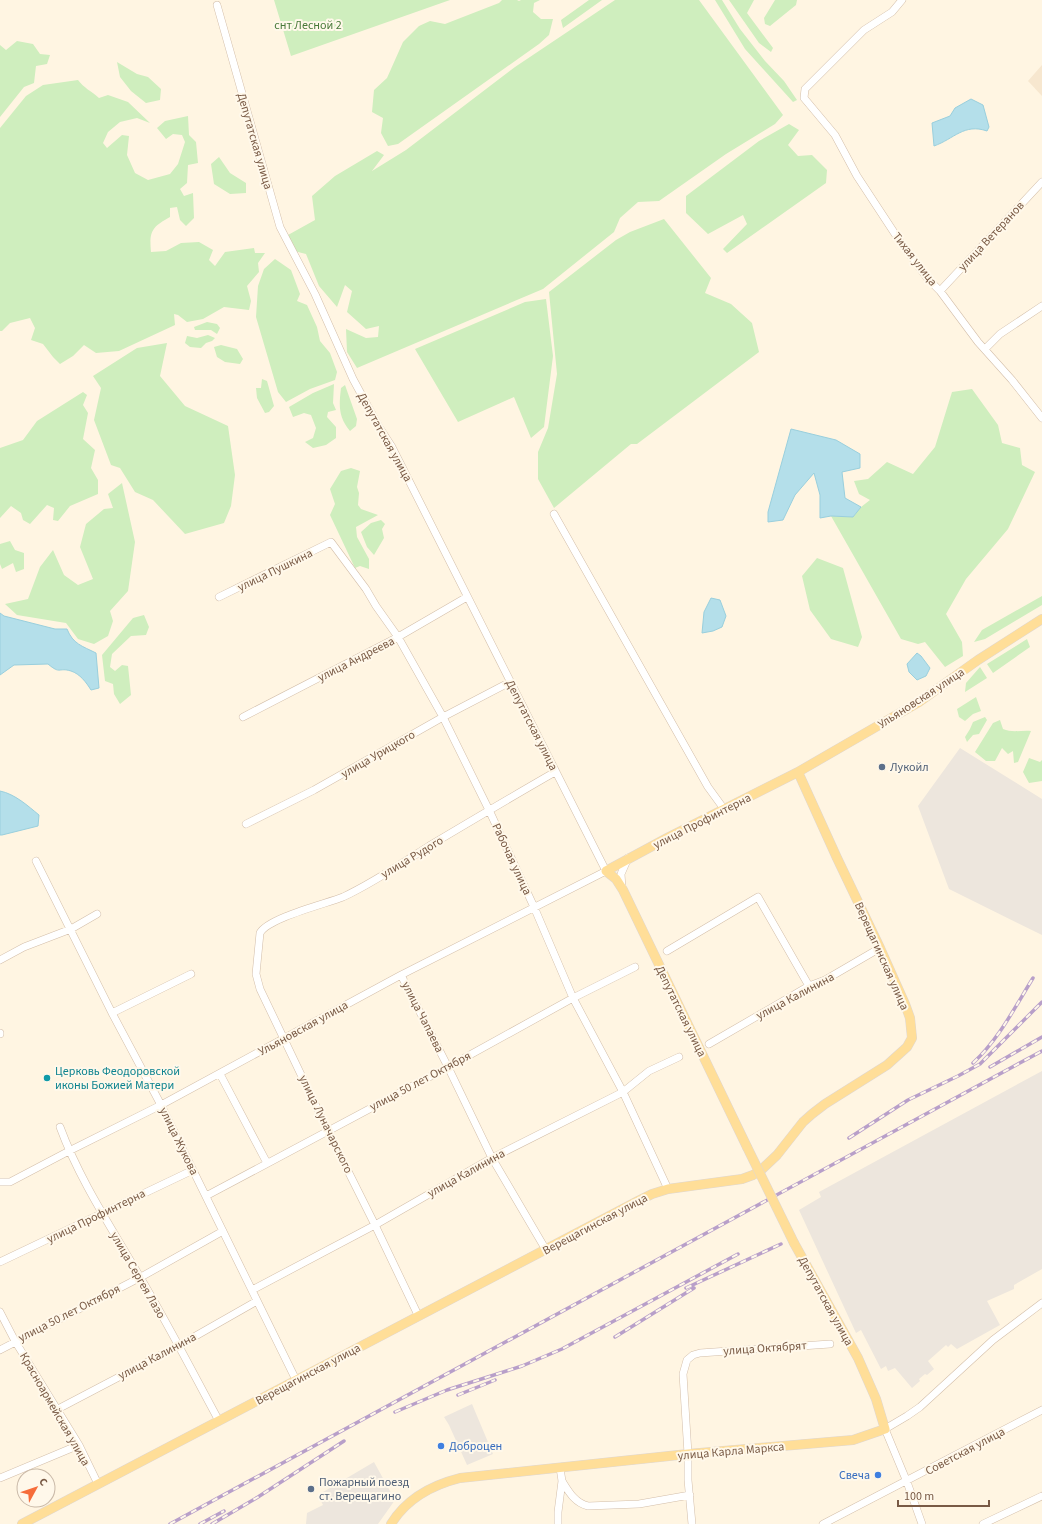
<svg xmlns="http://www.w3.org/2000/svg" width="1042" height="1524" font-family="'Source Sans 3',sans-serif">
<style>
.residential{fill:#f7e7cf}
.industrial{fill:#ede6dd}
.green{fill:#cfeebe}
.water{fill:#b4dfea;stroke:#99cfdd}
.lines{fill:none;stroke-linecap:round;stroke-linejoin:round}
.minor-casing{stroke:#d3bea9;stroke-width:8}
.major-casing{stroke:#dfd7d2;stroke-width:10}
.minor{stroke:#fff;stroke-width:7}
.major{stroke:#ffde98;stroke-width:9}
.rail-casing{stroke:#b89fc9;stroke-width:3.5}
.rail{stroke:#fff8ea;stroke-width:2;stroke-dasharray:6;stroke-linecap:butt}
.major-bridge-casing{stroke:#dfd7d2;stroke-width:10;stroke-linecap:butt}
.major-bridge{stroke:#ffde98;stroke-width:9}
.service-dot{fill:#5c6f8a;stroke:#fff8ea;stroke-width:1.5}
.culture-dot{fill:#0f9aa8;stroke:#fff8ea;stroke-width:1.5}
.shop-dot{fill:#3f7fe0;stroke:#fff8ea;stroke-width:1.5}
.labels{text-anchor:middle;stroke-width:4;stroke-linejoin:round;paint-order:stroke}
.park-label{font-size:12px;fill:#497a3a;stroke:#fff8ea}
.street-label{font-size:12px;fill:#795a45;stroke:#fff8ea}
.service-label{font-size:12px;fill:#4e5e75;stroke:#fff8ea;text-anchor:start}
.culture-label{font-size:12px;fill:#0d838f;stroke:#fff8ea;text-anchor:start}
.shop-label{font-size:12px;fill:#366cbe;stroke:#fff8ea;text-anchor:start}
</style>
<rect width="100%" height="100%" fill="#fff5e2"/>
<path class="residential" d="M 1042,65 L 1042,96 L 1028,81 Z"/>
<path class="industrial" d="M 960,748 L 1042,799 L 1042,935 L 949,889 L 918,806 Z
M 1042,1071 L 1042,1269 L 1014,1285 L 1014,1289 L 987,1301 L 1000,1325 L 957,1349 L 951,1344 L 948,1347 L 946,1345 L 928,1361 L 934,1369 L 927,1375 L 925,1374 L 919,1379 L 920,1381 L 912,1388 L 895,1368 L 888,1371 L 886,1366 L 881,1369 L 861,1330 L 856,1333 L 799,1210 L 821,1197 L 819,1192 Z
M 472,1404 L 493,1454 L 467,1465 L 449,1425 L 444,1417 Z
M 374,1462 L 395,1500 L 378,1524 L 306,1524 L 307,1513 L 323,1505 L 318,1495 Z"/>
<path class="green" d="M 274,0 L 450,0 L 291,56 Z
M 502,0 L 517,0 L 519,1 L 521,0 L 540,0 L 534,3 L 533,12 L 541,19 L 553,19 L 549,35 L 539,44 L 398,144 L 388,146 L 381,133 L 383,118 L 372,112 L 374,90 L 387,78 L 403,42 L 419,26 L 430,21 L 445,24 L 499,3 Z
M 589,0 L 602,0 L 563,28 L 561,20 Z
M 615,0 L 699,0 L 783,115 L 775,124 L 726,154 L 659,201 L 638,202 L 620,218 L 614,232 L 543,289 L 357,368 L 347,352 L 346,329 L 366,338 L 378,337 L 379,326 L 366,329 L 347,312 L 352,291 L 345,285 L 337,307 L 319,286 L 306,254 L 294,251 L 288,235 L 315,220 L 312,196 L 335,176 L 377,151 L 384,155 L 372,171 L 406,150 L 515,67 Z
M 715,0 L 722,0 L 740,29 L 765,61 L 784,81 L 797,100 L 793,102 L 745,49 Z
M 729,0 L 754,0 L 747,13 L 773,48 L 771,52 L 759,43 Z
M 775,0 L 797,0 L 796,5 L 770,26 L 765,24 L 764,18 Z
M 17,41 L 33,44 L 40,54 L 50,55 L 47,64 L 36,66 L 34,83 L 24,87 L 0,117 L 0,45 L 6,50 Z
M 117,62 L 137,74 L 148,77 L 161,89 L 160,100 L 146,103 L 131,91 L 120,77 Z
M 78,80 C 84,88 91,91 99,98 L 108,95 L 128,102 L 150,123 L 137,118 L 120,122 L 108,132 L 103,143 L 107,148 L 122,135 L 129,136 L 127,155 L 135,173 L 148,180 L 170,174 L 178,164 L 185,142 L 182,135 L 173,134 L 166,139 L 157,128 L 165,121 L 188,116 L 189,135 L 196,142 L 198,163 L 188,165 L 187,183 L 180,189 L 184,196 L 193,193 L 194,218 L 186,226 L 180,220 L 177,207 L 170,208 L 170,217 C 152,227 149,231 151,252 L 166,251 L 181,243 L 199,242 L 213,250 L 209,260 L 215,266 L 225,252 L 254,248 L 255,253 L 265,253 L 258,263 L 259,272 L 247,286 L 251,301 L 249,310 L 224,307 L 203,319 L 187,322 L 178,315 L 174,314 L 175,325 L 119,351 L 96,353 L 84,345 L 73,356 L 60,364 L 53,357 L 43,344 L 31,340 L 35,328 L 30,318 L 10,323 L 2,331 L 0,331 L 0,128 L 26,96 L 43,85 Z
M 789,124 L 799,130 L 788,145 L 798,156 L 812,155 L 827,170 L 826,183 L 727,253 L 723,249 L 747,224 L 743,215 L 708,234 L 686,213 L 686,196 L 759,141 Z
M 219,157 L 230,173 L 246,183 L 246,193 L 230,194 L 214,184 L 211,164 Z
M 664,219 L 711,278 L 705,293 L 731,304 L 752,323 L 759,352 L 637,444 L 631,444 L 554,508 L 538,479 L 538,452 L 548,428 L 557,374 L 549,292 L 616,240 L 630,232 Z
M 275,259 L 291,270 L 300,294 L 297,301 L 307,305 L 317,327 L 320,341 L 330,353 L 337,372 L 335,380 L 310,389 L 286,402 L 278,392 L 256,317 L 258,286 L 264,269 Z
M 546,299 L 553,356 L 544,427 L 531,438 L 514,397 L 458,422 L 415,349 L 525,302 Z
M 207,322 L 217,324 L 220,328 L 217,334 L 211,330 L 195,330 L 194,327 Z
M 208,335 L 215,338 L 212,341 L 206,343 L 201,348 L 190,347 L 185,343 L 187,336 L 197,338 Z
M 167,343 L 160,376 L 185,406 L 228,426 L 235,475 L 231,506 L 224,523 L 185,534 L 153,500 L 135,492 L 120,468 L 111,465 L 94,420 L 101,388 L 93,376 L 137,348 Z
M 221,345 L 237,349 L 243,359 L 240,364 L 225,362 L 217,357 L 214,347 Z
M 262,379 L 267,381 L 274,406 L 269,412 L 265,413 L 257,398 L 256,388 L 261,388 Z
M 334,384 L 333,403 L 336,410 L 328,412 L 327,417 L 336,427 L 336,438 L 326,445 L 313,448 L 305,442 L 313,438 L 316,428 L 311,415 L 304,413 L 293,417 L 289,407 L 313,393 Z
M 345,385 L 357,419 L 356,426 L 350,431 C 338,417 339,405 341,388 Z
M 972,389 L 998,425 L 1002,443 L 1020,448 L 1022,465 L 1035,472 L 1008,529 L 966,579 L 946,614 L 962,642 L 963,656 L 945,667 L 925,642 L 918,644 L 901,639 L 831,516 L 853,517 L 861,507 L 870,500 L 859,494 L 854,481 L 868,479 L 887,462 L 913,474 L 935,447 L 952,392 Z
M 83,392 L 87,395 L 83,405 L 88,413 L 83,439 L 95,450 L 91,468 L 98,480 L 98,494 L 70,506 L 58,521 L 53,520 L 54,508 L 47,505 L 30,524 L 23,520 L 21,513 L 11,506 L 0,518 L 0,448 L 23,440 L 37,421 Z
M 351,468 L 360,471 L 357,487 L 359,493 L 358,505 L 361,509 L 378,515 L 356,527 L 357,537 L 369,559 L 369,569 L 360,566 L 355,568 L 330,515 L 335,504 L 330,489 L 341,471 Z
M 122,483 L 135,542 L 128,591 L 110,611 L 113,621 L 108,636 L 94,644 L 78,639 L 66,623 L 17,615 L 5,604 L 28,599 L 40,567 L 53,550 L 64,575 L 78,585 L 93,579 L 80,547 L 86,524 L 104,509 L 113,508 L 108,494 Z
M 381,520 L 385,524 L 382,529 L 384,538 L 374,555 L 367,547 L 361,532 L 371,523 Z
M 10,541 L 15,550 L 24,553 L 24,569 L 16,572 L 13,563 L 2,569 L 0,564 L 0,544 Z
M 817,558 L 843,568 L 862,637 L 858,647 L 831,639 L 810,610 L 802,576 Z
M 1042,596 L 1042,605 L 985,639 L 974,642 L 982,630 Z
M 144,615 L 149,627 L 146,635 L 131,636 L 112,654 L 110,667 L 115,671 L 122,665 L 128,666 L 131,695 L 120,704 L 114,694 L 113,684 L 105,681 L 102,655 L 133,618 Z
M 1027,639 L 1030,647 L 993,673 L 987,664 Z
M 980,667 L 987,678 L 965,692 L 966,683 Z
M 976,697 L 981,711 L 973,714 L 965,721 L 959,717 L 957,709 Z
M 985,717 L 987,720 L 979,734 L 973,735 L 967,742 L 965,737 L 970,729 L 973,722 Z
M 1000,720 L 1003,729 C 1012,733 1022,730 1031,731 L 1018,762 L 1014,763 L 1013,751 L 1008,754 L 1002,748 L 995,761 L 986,761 L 975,752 L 993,723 Z
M 1029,758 L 1040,762 L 1042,760 L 1042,781 L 1029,783 L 1023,772 Z"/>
<path class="water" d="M 971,99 L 983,105 L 989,127 L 987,131 C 964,123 954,139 934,146 L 932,123 L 950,116 L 955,108 Z
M 791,429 L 836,440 L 860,454 L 860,468 L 842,472 L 845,498 L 861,507 L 853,517 L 831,516 L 820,518 L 820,495 L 814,473 L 795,495 L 783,520 L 768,522 L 768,512 Z
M 711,598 L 720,600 L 726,616 L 722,627 L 713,631 L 702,633 L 704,612 Z
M 0,613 L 4,616 L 55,629 L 67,629 C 73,644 82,646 96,653 L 99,688 L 91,690 C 86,682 80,674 71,671 C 58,667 61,675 48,664 L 14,665 L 0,675 Z
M 917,653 L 921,656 L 930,668 L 926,676 L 917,680 L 909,672 L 907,664 Z
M 0,791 C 15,794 28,806 39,815 L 38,826 L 2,835 L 0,835 Z"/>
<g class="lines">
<defs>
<path id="minor" d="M 902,0 L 892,12 L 864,30 L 805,89 L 804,98 L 835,135 L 857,176 L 899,240 L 928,279 L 940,291 L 978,342 L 1012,380 L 1042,418
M 940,291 L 1042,182
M 985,349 L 1000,334 L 1042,306
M 554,514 L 708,787 L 724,809
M 219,597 L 331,542 L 366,589 L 376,606 L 398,637 L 443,717 L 489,810 L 534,907 L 573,998 L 623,1092 L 668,1189
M 243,717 L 398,637 L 467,597
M 246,824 L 314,790 L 443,717 L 510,682
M 36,861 L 112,1013 L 161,1105 L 296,1380
M 622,888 L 621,874 L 628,858
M 667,951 L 758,897 L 809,986
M 0,960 L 24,947 L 71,929 L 97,914
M 401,975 L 448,1067 L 492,1158 L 546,1250
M 112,1013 L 191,974
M 0,1033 L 0,1034
M 709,1044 L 809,986 L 825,980 L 880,948
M 220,1074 L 267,1163
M 60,1127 C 80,1181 111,1227 140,1277 C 168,1324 193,1373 219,1421
M 0,1182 L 10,1182 L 69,1151 L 161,1105 L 401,975 L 606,871 L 392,447 L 379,427 L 353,379 L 315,294 L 280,227 L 217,5
M 206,1196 L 448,1067 L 573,998 L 635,967
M 0,1262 L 193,1170
M 252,1290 L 375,1225 L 492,1158 L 623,1092 L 649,1071 L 679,1057
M 0,1312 L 15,1341 L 79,1445 L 98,1484
M 418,1315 L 375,1225 L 328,1131 L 260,989 L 256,974 L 260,933 C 268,918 325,904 343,897 C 373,883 401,864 429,846 C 471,821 513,796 555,772
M 0,1350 L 141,1277 L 223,1231
M 56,1410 L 178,1346 L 257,1301
M 0,1478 L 79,1445
M 562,1481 C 569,1492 575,1503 588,1506 L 639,1504 L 690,1495
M 558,1524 L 558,1512 L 562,1481 L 560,1468
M 692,1524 L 688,1480 L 688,1454 L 683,1374 L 687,1360 L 693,1355 L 700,1353 L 830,1344
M 823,1524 L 1042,1410
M 922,1524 L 907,1482 L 885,1429 L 907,1416 L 920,1407 L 993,1340 L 1042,1303
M 983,1524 L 1042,1496"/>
<path id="major" d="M 747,1147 L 623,890 L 616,879 L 606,871 L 669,837 L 798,772 L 919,702 L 978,660 L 1042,619
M 22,1524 L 638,1201 L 652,1194 L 668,1189 L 742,1179 L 753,1175 L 760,1171 L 777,1155 L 803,1122 L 812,1114 L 825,1104 L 887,1065 L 907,1047 L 912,1038 L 910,1018 L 905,1004 L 880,948 L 837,858 L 798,772
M 391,1524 C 407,1498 432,1485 460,1478 L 688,1454 L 853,1440 L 885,1429 L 876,1399 L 858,1358 L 794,1243"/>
</defs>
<use href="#minor" class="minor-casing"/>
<use href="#major" class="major-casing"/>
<use href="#minor" class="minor"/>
<use href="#major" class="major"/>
<defs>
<path id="rail" d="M 973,1063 C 999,1039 1015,1007 1033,978
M 990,1067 L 1042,1037
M 849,1138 L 908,1100 L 958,1076 L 980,1064 L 1042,1002
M 686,1288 L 781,1244
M 615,1337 L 694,1288
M 458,1395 L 495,1380
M 395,1412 L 447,1390 L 522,1366 L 562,1349 L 738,1254
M 170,1524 L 1042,1051
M 200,1524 L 224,1511
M 212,1524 L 258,1497 L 344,1441"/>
</defs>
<use href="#rail" class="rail-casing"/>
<use href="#rail" class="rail"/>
<defs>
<path id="major-bridge" d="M 747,1147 L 794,1243"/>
</defs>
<use href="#major-bridge" class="major-bridge-casing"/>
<use href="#major-bridge" class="major-bridge"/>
</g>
<g class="service-dot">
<circle cx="882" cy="767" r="4"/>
<circle cx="311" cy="1489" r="4"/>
</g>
<circle class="culture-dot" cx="47" cy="1078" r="4"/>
<g class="shop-dot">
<circle cx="441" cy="1446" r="4"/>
<circle cx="878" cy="1475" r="4"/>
</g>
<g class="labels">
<g class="park-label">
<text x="308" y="29">снт Лесной 2</text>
</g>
<g class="street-label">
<text transform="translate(255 141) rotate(74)" y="4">Депутатская улица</text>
<text transform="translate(991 236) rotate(-47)" y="4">улица Ветеранов</text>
<text transform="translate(915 259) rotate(52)" y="4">Тихая улица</text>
<text transform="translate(385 437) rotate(61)" y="4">Депутатская улица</text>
<text transform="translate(275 570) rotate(-26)" y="4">улица Пушкина</text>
<text transform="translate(356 659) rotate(-27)" y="4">улица Андреева</text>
<text transform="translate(921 698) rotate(-33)" y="4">Ульяновская улица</text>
<text transform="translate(532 725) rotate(63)" y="4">Депутатская улица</text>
<text transform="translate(378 754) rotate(-30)" y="4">улица Урицкого</text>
<text transform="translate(702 821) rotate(-27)" y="4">улица Профинтерна</text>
<text transform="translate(412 857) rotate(-31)" y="4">улица Рудого</text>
<text transform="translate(512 859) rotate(65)" y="4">Рабочая улица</text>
<text transform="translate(882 956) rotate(66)" y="4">Верещагинская улица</text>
<text transform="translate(795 996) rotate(-28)" y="4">улица Калинина</text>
<text transform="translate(681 1011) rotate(64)" y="4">Депутатская улица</text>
<text transform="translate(423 1017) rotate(63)" y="4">улица Чапаева</text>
<text transform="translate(303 1028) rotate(-29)" y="4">Ульяновская улица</text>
<text transform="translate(420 1081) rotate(-28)" y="4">улица 50 лет Октября</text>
<text transform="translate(326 1124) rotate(64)" y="4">улица Луначарского</text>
<text transform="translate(179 1141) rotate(64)" y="4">улица Жукова</text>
<text transform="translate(466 1173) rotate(-29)" y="4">улица Калинина</text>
<text transform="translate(96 1216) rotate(-26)" y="4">улица Профинтерна</text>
<text transform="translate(595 1224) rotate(-28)" y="4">Верещагинская улица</text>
<text transform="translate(138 1275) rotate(60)" y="4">улица Сергея Лазо</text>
<text transform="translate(826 1301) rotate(61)" y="4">Депутатская улица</text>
<text transform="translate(69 1313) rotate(-27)" y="4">улица 50 лет Октября</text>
<text transform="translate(765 1348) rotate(-4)" y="4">улица Октябрят</text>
<text transform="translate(157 1356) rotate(-28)" y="4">улица Калинина</text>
<text transform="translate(308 1374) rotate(-28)" y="4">Верещагинская улица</text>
<text transform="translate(55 1409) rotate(60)" y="4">Красноармейская улица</text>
<text transform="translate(731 1451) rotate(-5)" y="4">улица Карла Маркса</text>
<text transform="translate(965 1451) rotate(-28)" y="4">Советская улица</text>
</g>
<g class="service-label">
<text x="890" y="771">Лукойл</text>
<text x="319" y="1486">Пожарный поезд<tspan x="319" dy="14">ст. Верещагино</tspan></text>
</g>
<g class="culture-label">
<text x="55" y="1075">Церковь Феодоровской<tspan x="55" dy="14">иконы Божией Матери</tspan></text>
</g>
<g class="shop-label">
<text x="449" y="1450">Доброцен</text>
<text x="870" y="1479" text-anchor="end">Свеча</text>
</g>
</g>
<g transform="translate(36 1488) rotate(50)"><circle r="19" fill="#fff8ea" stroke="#c9b9a8"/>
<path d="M0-3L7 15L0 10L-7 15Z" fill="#f66d3a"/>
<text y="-6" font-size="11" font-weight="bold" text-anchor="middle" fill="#795a45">С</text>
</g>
<path d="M898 1500v6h91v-6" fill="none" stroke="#795a45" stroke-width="2"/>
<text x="904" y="1500" font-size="12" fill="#795a45" stroke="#fff8ea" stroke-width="3" paint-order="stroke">100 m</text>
</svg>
